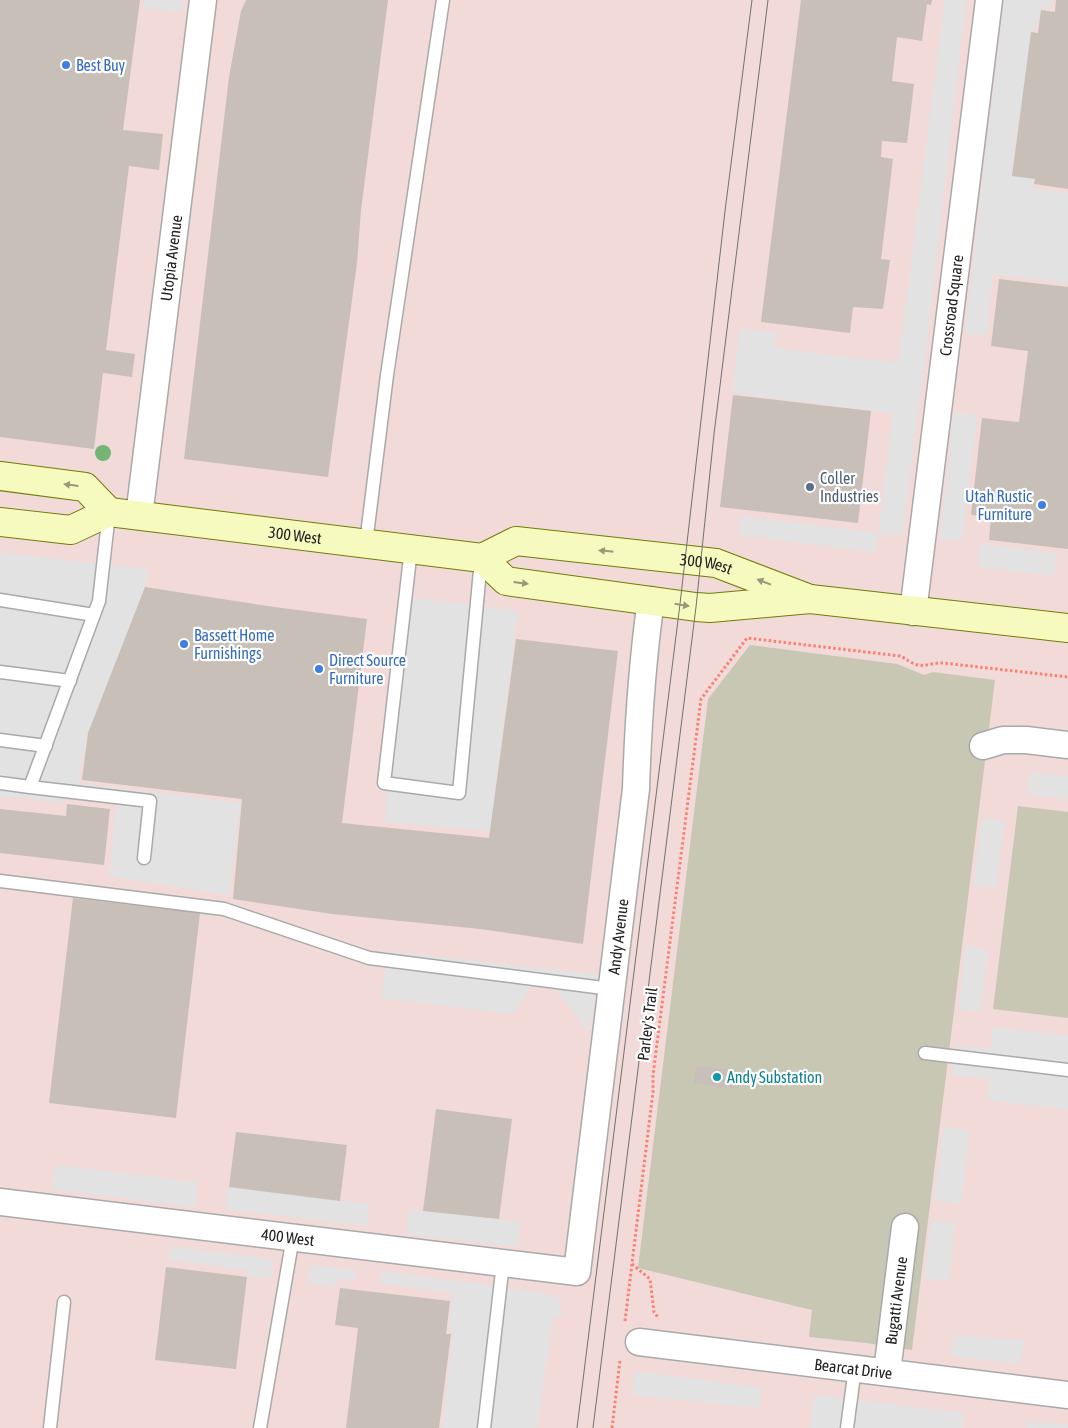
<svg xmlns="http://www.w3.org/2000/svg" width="1068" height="1428" font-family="'Asap Condensed',sans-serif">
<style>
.commercial{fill:#f2dad9}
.construction{fill:#c7c7b4}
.parking{fill:#e2e2e2}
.building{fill:#c7bfb8}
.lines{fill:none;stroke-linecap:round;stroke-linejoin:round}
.lane-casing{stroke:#a9a9a9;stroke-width:15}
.street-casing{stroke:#a9a9a9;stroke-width:29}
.secondary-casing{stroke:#707d05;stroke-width:30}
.path{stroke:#fa8072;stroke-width:3;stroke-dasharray:2.5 2.5;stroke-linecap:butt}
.lane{stroke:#fff;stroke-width:12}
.street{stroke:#fff;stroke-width:26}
.secondary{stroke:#f7fabf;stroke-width:28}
.tram{stroke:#707070;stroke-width:1}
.tree{fill:#74b475}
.oneway{fill:#979978}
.shop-dot{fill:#3f7fe0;stroke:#fff;stroke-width:2}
.service-dot{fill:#5c6f8a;stroke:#fff;stroke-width:2}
.culture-dot{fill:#0f9aa8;stroke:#fff;stroke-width:2}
.labels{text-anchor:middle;stroke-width:4.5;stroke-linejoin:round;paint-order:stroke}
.shop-label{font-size:16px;fill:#366cbe;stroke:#fff;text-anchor:start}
.street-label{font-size:16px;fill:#222;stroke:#fff}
.service-label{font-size:16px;fill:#4e5e75;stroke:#fff;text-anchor:start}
.culture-label{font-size:16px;fill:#0d838f;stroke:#fff;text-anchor:start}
</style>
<rect width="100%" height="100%" fill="#f2efe9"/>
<path class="commercial" d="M 0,0 L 1068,0 L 1068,1428 L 0,1428 Z"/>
<path class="construction" d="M 750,645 L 897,664 L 924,675 L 933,672 L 995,680 L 912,1350 L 866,1343 L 809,1337 L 812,1310 L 638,1268 L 708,699 Z
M 1018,806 L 1068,812 L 1068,1018 L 993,1009 Z"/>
<path class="parking" d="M 144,0 L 183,0 L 181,12 L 143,8 Z
M 945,0 L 966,0 L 924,367 L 902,536 L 878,533 L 875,552 L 739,535 L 740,516 L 878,533 L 893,413 L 732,393 L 740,329 L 776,333 L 774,348 L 898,363 Z
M 1004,0 L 1052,0 L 1051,9 L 1041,8 L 1037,29 L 1032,30 L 1011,173 L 1033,176 L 1033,189 L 1068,193 L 1068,283 L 993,274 L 986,335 L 965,334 Z
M 954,412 L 977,415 L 962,541 L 940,539 Z
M 981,544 L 1056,553 L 1054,576 L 978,567 Z
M 0,553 L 148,569 L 145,587 L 88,733 L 78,783 L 241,803 L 229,895 L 109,876 L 117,797 L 65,796 L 62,803 L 18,797 L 0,797 Z
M 406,597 L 518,611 L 490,831 L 385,822 Z
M 1030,772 L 1068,776 L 1068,799 L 1027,794 Z
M 982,818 L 1005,821 L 996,888 L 974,885 Z
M 966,944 L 988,950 L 981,1011 L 959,1010 Z
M 389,951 L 599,975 L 589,1032 L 556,989 L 531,987 L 514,1014 L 381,998 Z
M 993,1027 L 1068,1036 L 1068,1110 L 987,1100 L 990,1079 L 952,1075 L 956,1045 L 990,1049 Z
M 944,1127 L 970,1131 L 961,1204 L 934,1200 Z
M 55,1165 L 197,1182 L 195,1207 L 52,1189 Z
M 229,1187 L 369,1204 L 367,1226 L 226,1209 Z
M 409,1209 L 521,1222 L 518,1247 L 406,1234 Z
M 931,1221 L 955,1223 L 949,1281 L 924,1279 Z
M 171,1246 L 271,1259 L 272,1279 L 247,1277 L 248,1270 L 168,1260 Z
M 311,1265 L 356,1270 L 356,1280 L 337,1280 L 334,1287 L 308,1283 Z
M 382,1271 L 543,1293 L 558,1298 L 563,1315 L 553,1317 L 537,1428 L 442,1428 L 453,1331 L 449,1329 L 453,1293 L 379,1283 Z
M 954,1334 L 1024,1341 L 1020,1364 L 950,1356 Z
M 635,1371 L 762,1388 L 760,1408 L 633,1395 Z
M 814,1395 L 964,1413 L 963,1428 L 810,1428 Z
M 1028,1421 L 1068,1425 L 1068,1428 L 1027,1428 Z"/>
<path class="building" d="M 0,0 L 140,0 L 123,130 L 163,134 L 159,170 L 129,166 L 106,350 L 135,354 L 132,377 L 103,373 L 94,449 L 0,437 Z
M 246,0 L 388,0 L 361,210 L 357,263 L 328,477 L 184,459 L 229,77 L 241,11 Z
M 801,0 L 932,0 L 931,5 L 927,4 L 922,41 L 897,37 L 892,81 L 914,84 L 907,143 L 882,141 L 881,157 L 893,159 L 881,259 L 890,260 L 883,309 L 853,307 L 850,333 L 761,322 Z
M 1056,0 L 1068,0 L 1068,189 L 1034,184 L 1035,179 L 1012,176 L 1031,32 L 1038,33 L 1041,10 L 1055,12 Z
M 999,279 L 1068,287 L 1068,549 L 989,540 L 991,517 L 971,515 L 982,418 L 1019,422 L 1028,351 L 991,346 Z
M 733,395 L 871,411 L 858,523 L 720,507 Z
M 145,587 L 267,606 L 367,619 L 342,823 L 489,838 L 516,639 L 618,651 L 583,944 L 480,929 L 332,914 L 233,899 L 242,799 L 82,780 L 88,733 Z
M 67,804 L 110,809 L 104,865 L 0,853 L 0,809 L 66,816 Z
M 73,898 L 200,913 L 176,1118 L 49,1103 Z
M 696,1066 L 740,1071 L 738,1089 L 694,1083 Z
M 436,1109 L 512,1119 L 499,1219 L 423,1211 Z
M 236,1132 L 347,1145 L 340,1201 L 229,1187 Z
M 166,1267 L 247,1277 L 236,1369 L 155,1360 Z
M 340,1288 L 450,1301 L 446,1334 L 451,1334 L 439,1428 L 346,1428 L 358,1328 L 335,1325 Z"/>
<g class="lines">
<defs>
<path id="lane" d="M 366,543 L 387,375 L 443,0
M 411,549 L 384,783 L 459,793 L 481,560
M 0,600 L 94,615
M 0,672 L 70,681
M 0,740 L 46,746
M 0,783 L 30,787 L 99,601 L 109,513
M 30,787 L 150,801 L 144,858
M 0,881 L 224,909 L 369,958 L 611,989
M 925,1053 L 1068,1070
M 50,1428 L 64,1302
M 260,1428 L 293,1237
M 484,1428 L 503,1263
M 847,1428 L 855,1368"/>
<g id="street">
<path id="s1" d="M 139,516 L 203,0"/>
<path id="s2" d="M 913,612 L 989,0"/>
<path d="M 983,746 L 1003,740 L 1026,740 L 1068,745"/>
<path id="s3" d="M 0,1202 L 577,1272 L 636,789 C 638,726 642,663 651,600"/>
<path id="s4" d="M 639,1342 L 1068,1395"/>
<path id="s5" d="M 887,1372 L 905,1227"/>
</g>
<g id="secondary">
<path d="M 0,476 L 85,487 L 109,512"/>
<path id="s6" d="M 0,522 L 71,530 L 109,512 L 482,558 L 516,541 L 716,563 L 810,599"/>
<path d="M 482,558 L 506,581 L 696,607 L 710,608 L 810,599 L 1068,628"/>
</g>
</defs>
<use href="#lane" class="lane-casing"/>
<use href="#street" class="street-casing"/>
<use href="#secondary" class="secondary-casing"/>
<path class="path" d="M 632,1264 L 650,1279 L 654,1312 L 659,1319
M 625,1321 L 653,1092 L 653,1075 L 701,699 L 747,638 L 900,656 C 905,658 909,662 915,664 C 923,668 934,662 943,663 L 1068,677
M 612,1428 L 620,1360"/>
<use href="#lane" class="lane"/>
<use href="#street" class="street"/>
<use href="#secondary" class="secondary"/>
<path class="tram" d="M 577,1428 L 680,604 L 725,211 L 752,0
M 593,1428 L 696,607 L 714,434 L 768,0"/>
</g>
<circle class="tree" cx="103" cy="453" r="8"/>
<defs><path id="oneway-solid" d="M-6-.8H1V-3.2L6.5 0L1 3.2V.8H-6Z" transform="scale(1.25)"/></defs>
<g class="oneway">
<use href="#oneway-solid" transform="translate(71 485) rotate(-173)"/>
<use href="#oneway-solid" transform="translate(606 551) rotate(-174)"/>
<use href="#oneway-solid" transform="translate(764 582) rotate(-159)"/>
<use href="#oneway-solid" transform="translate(521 583) rotate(7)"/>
<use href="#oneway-solid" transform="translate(682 605) rotate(9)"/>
</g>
<g class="shop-dot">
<circle cx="66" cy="65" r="5"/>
<circle cx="1042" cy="505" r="5"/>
<circle cx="184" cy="644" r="5"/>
<circle cx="319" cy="669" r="5"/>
</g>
<circle class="service-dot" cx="810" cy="487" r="5"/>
<circle class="culture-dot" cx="717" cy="1077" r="5"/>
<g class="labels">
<g class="shop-label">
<text x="76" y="71">Best Buy</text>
<text x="1032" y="502" text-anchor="end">Utah Rustic<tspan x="1032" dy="18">Furniture</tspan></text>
<text x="194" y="641">Bassett Home<tspan x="194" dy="18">Furnishings</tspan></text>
<text x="329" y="666">Direct Source<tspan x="329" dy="18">Furniture</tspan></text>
</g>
<g class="street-label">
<text dy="6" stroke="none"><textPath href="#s1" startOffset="260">Utopia Avenue</textPath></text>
<text dy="6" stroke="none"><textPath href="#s2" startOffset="309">Crossroad Square</textPath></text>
<text dy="6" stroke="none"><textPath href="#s6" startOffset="301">300 West</textPath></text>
<text dy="6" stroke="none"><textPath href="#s6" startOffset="719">300 West</textPath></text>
<text dy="6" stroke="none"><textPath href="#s3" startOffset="919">Andy Avenue</textPath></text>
<text transform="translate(647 1024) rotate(-83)" y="6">Parley's Trail</text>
<text dy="6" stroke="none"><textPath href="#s3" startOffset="290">400 West</textPath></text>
<text dy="6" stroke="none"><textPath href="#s5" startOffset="72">Bugatti Avenue</textPath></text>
<text dy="6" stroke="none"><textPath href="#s4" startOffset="216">Bearcat Drive</textPath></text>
</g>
<g class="service-label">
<text x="820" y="484">Coller<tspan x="820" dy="18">Industries</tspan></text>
</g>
<g class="culture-label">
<text x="727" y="1083">Andy Substation</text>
</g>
</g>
</svg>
